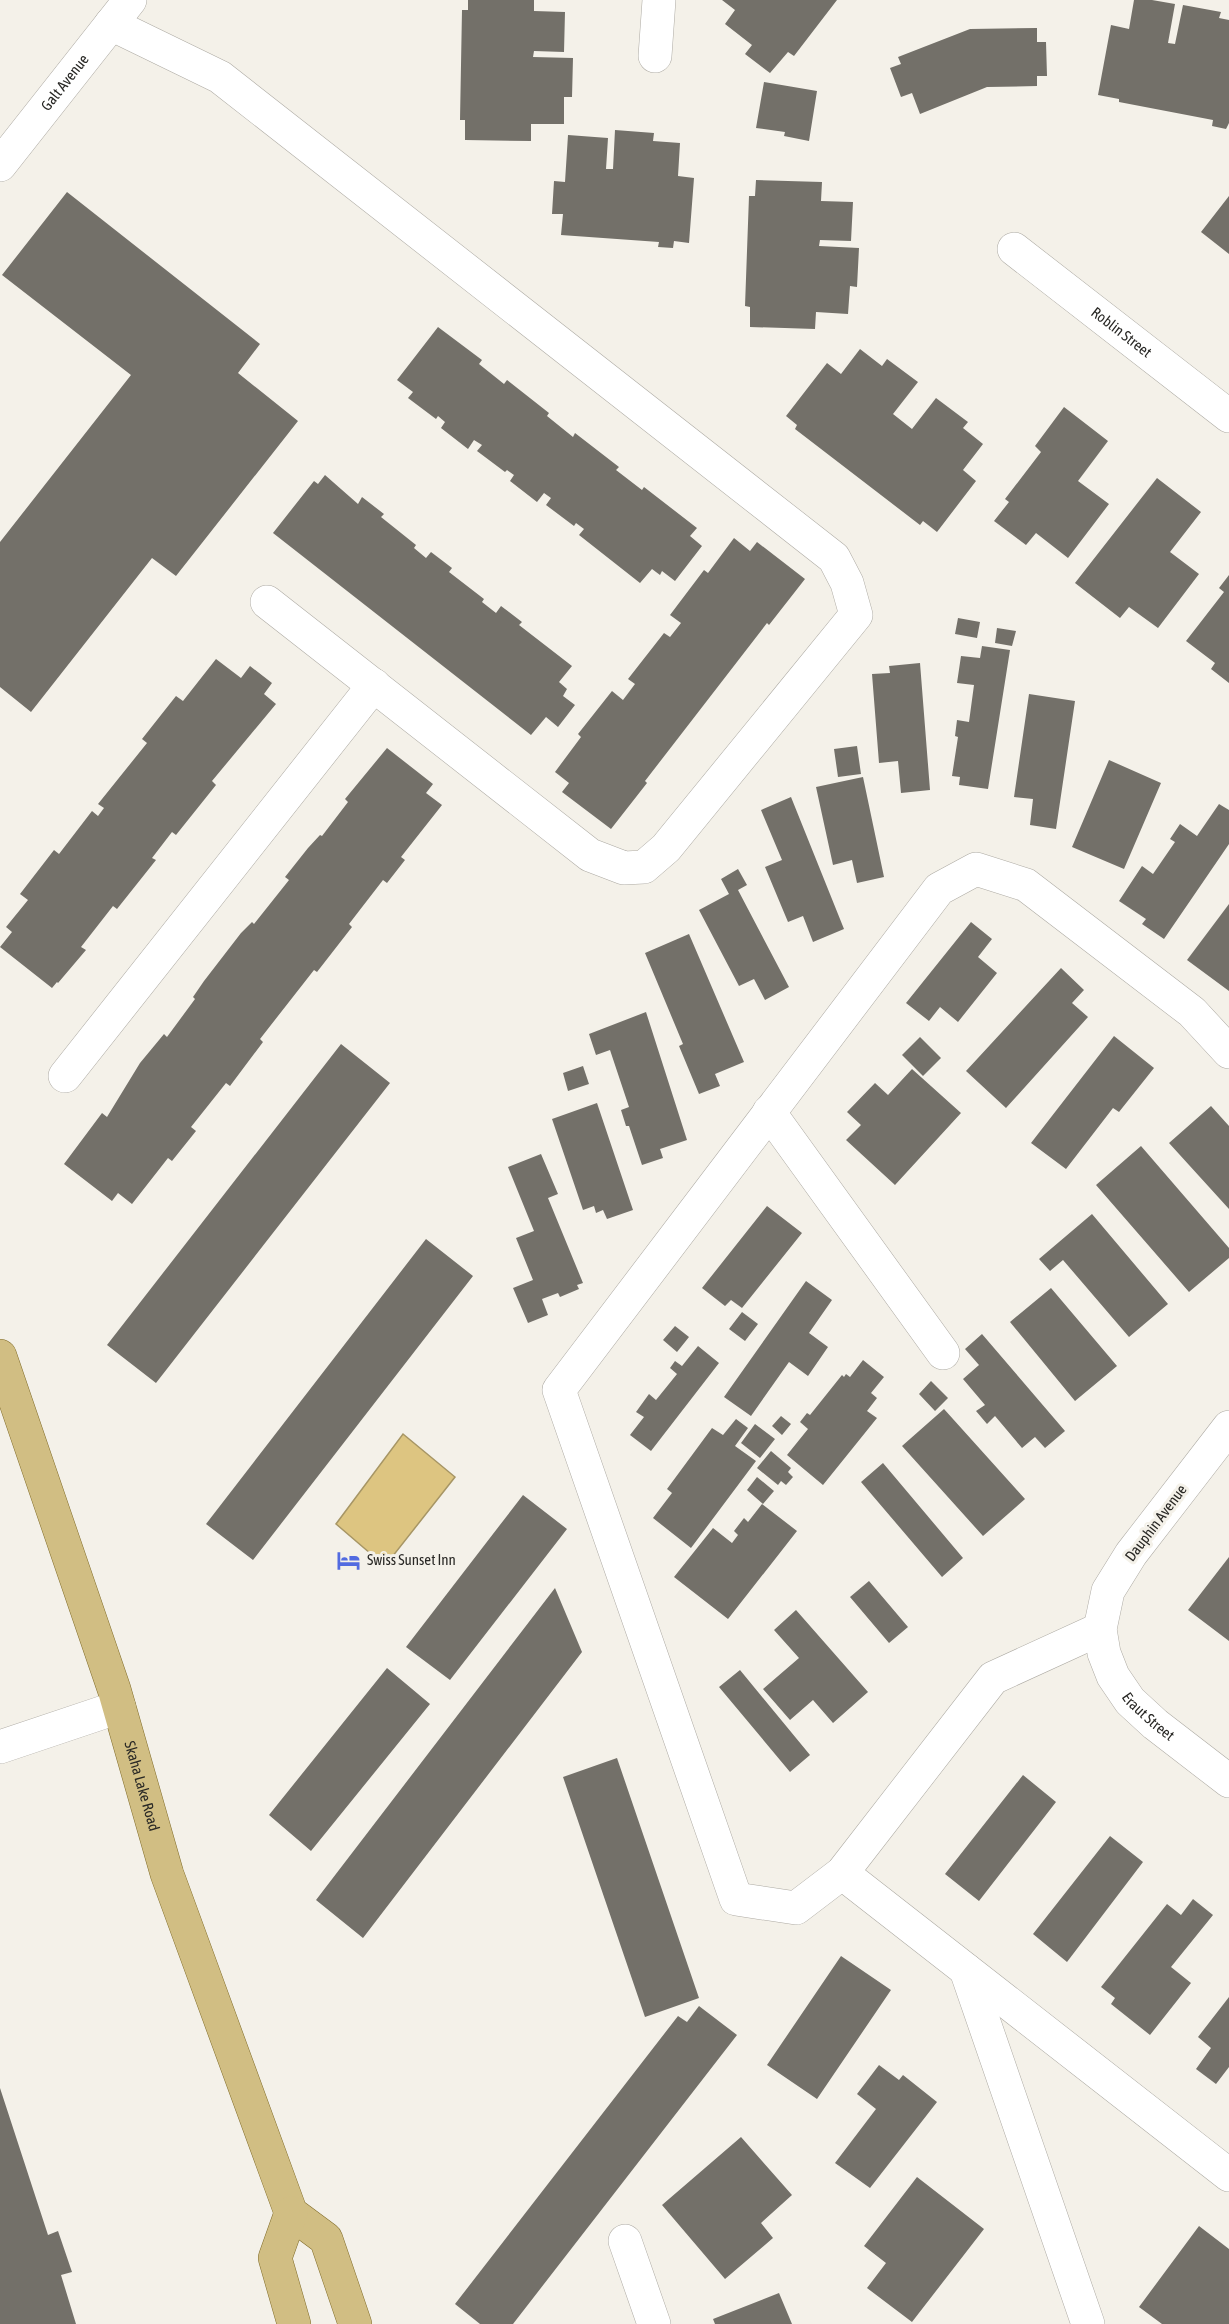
<svg xmlns="http://www.w3.org/2000/svg" width="1229" height="2324" font-family="'Asap Condensed',sans-serif">
<style>
.water{fill:#ddc581;stroke:#a79665;stroke-width:1.5}
.building{fill:#737069}
.lines{fill:none;stroke-linecap:round;stroke-linejoin:round}
.minor-casing{stroke:#adaaa3;stroke-width:34}
.major-casing{stroke:#826e2c;stroke-width:34}
.minor{stroke:#fff;stroke-width:33}
.major{stroke:#d1be83;stroke-width:33}
.labels{text-anchor:middle;stroke-width:6;stroke-linejoin:round;paint-order:stroke}
.street-label{font-size:15px;fill:#292825;stroke:#f4f1e9}
.poi-label{font-size:15px;fill:#292825;stroke:#f4f1e9;text-anchor:start}
</style>
<rect width="100%" height="100%" fill="#f4f1e9"/>
<path class="water" d="M 403,1434 L 455,1477 L 385,1566 L 336,1524 Z"/>
<path class="building" d="M 468,0 L 534,0 L 534,11 L 565,12 L 564,52 L 534,51 L 533,57 L 573,58 L 572,97 L 564,97 L 564,124 L 531,124 L 531,141 L 465,140 L 465,120 L 460,120 L 462,10 L 468,10 Z
M 722,0 L 837,0 L 794,56 L 788,52 L 770,73 L 745,54 L 752,45 L 725,24 L 735,10 Z
M 1134,0 L 1152,0 L 1175,4 L 1168,43 L 1175,44 L 1183,5 L 1221,12 L 1219,18 L 1229,20 L 1229,123 L 1226,129 L 1212,126 L 1213,120 L 1119,102 L 1119,99 L 1098,95 L 1111,25 L 1129,29 Z
M 1037,28 L 1037,42 L 1046,42 L 1047,76 L 1037,76 L 1037,86 L 987,87 L 920,114 L 912,93 L 901,97 L 890,68 L 901,64 L 898,57 L 970,29 Z
M 764,82 L 817,91 L 809,141 L 784,136 L 785,132 L 756,128 Z
M 615,130 L 654,133 L 653,141 L 680,143 L 678,176 L 694,178 L 689,243 L 674,241 L 673,248 L 658,247 L 659,242 L 561,235 L 563,214 L 552,214 L 554,181 L 565,182 L 568,135 L 608,138 L 606,169 L 613,169 Z
M 756,180 L 822,182 L 821,201 L 853,202 L 851,241 L 820,240 L 819,246 L 859,248 L 857,287 L 850,286 L 848,314 L 816,312 L 815,329 L 750,327 L 750,307 L 745,306 L 749,196 L 755,196 Z
M 67,192 L 260,344 L 238,373 L 298,421 L 176,576 L 152,558 L 31,712 L 0,687 L 0,542 L 131,375 L 2,275 Z
M 1229,196 L 1229,254 L 1201,232 Z
M 438,327 L 482,360 L 479,364 L 504,384 L 507,380 L 549,413 L 547,416 L 573,437 L 575,433 L 619,467 L 616,470 L 642,490 L 644,487 L 697,528 L 690,536 L 702,546 L 675,581 L 662,571 L 660,575 L 652,569 L 640,583 L 579,535 L 584,529 L 576,523 L 574,526 L 546,505 L 551,498 L 544,493 L 537,502 L 510,481 L 514,475 L 507,470 L 505,472 L 477,451 L 482,445 L 474,440 L 468,449 L 441,428 L 445,422 L 438,416 L 436,419 L 408,398 L 413,392 L 397,380 Z
M 860,349 L 882,366 L 887,359 L 918,382 L 893,414 L 912,429 L 936,398 L 968,422 L 963,428 L 983,444 L 963,470 L 976,481 L 937,532 L 923,521 L 920,525 L 795,429 L 797,425 L 786,416 L 827,363 L 841,374 Z
M 1064,407 L 1108,441 L 1078,481 L 1109,504 L 1068,558 L 1036,533 L 1026,545 L 994,521 L 1009,502 L 1005,499 L 1041,452 L 1035,446 Z
M 325,475 L 358,504 L 362,497 L 384,514 L 381,517 L 416,545 L 414,548 L 426,558 L 431,552 L 452,568 L 449,572 L 484,599 L 482,602 L 496,613 L 501,606 L 522,622 L 519,625 L 572,666 L 559,682 L 567,689 L 563,696 L 575,705 L 558,727 L 546,717 L 531,735 L 273,533 L 314,481 L 318,484 Z
M 1157,478 L 1201,512 L 1170,552 L 1199,574 L 1158,628 L 1129,607 L 1120,618 L 1075,583 Z
M 734,538 L 750,551 L 757,542 L 805,579 L 769,625 L 767,623 L 645,781 L 647,783 L 611,829 L 562,792 L 569,783 L 555,772 L 581,737 L 578,734 L 612,691 L 623,700 L 635,684 L 628,679 L 664,633 L 670,637 L 681,623 L 670,615 L 704,570 L 708,573 Z
M 1229,575 L 1229,683 L 1211,669 L 1215,663 L 1186,641 L 1224,592 L 1219,588 Z
M 958,618 L 980,622 L 977,638 L 955,634 Z
M 997,628 L 1016,631 L 1012,646 L 995,643 Z
M 982,646 L 1010,650 L 988,789 L 959,785 L 960,777 L 952,776 L 958,737 L 955,736 L 957,720 L 969,722 L 974,685 L 957,683 L 961,656 L 980,658 Z
M 216,659 L 241,678 L 250,666 L 272,683 L 264,694 L 276,704 L 212,781 L 216,785 L 176,835 L 172,832 L 152,858 L 156,860 L 117,909 L 113,906 L 81,947 L 86,950 L 58,983 L 57,982 L 52,988 L 0,947 L 12,932 L 6,927 L 28,900 L 20,894 L 54,850 L 59,854 L 92,811 L 98,816 L 104,808 L 98,804 L 147,743 L 142,739 L 176,696 L 183,701 Z
M 920,663 L 930,790 L 901,793 L 898,761 L 879,763 L 872,674 L 890,673 L 889,666 Z
M 1029,694 L 1075,701 L 1056,829 L 1030,825 L 1033,799 L 1014,797 Z
M 857,746 L 861,774 L 838,777 L 834,749 Z
M 387,748 L 433,784 L 426,793 L 442,805 L 401,857 L 405,860 L 387,883 L 383,880 L 349,924 L 352,927 L 317,972 L 314,970 L 260,1039 L 263,1042 L 230,1086 L 226,1083 L 191,1127 L 196,1131 L 172,1161 L 168,1158 L 132,1204 L 118,1193 L 112,1201 L 64,1164 L 102,1113 L 107,1117 L 140,1063 L 164,1034 L 167,1037 L 195,999 L 193,997 L 204,981 L 241,933 L 252,922 L 254,924 L 289,880 L 285,877 L 308,848 L 320,835 L 322,836 L 348,802 L 345,799 Z
M 1109,760 L 1161,783 L 1124,869 L 1072,847 Z
M 863,777 L 884,877 L 857,883 L 852,860 L 833,865 L 816,787 Z
M 791,797 L 844,929 L 813,942 L 803,916 L 788,922 L 765,867 L 782,860 L 761,810 Z
M 1219,804 L 1229,810 L 1229,844 L 1164,939 L 1142,924 L 1146,919 L 1119,901 L 1142,866 L 1153,874 L 1175,842 L 1170,839 L 1180,824 L 1197,836 Z
M 738,869 L 747,885 L 738,890 L 789,987 L 765,1000 L 754,979 L 739,986 L 699,910 L 729,894 L 721,879 Z
M 1229,904 L 1229,991 L 1187,960 Z
M 971,922 L 992,939 L 978,957 L 997,973 L 958,1022 L 940,1007 L 929,1021 L 906,1003 Z
M 689,934 L 744,1062 L 715,1074 L 720,1086 L 699,1094 L 679,1046 L 683,1044 L 645,953 Z
M 1061,968 L 1084,990 L 1072,1003 L 1088,1017 L 1006,1108 L 966,1071 Z
M 646,1012 L 687,1140 L 660,1149 L 663,1158 L 642,1165 L 629,1126 L 626,1126 L 621,1110 L 629,1107 L 610,1050 L 596,1055 L 589,1034 Z
M 1114,1036 L 1154,1068 L 1119,1112 L 1113,1108 L 1066,1169 L 1031,1143 Z
M 920,1037 L 941,1058 L 923,1076 L 902,1055 Z
M 341,1044 L 390,1083 L 156,1383 L 107,1345 Z
M 583,1066 L 589,1084 L 568,1091 L 563,1073 Z
M 912,1069 L 961,1113 L 895,1185 L 846,1140 L 861,1125 L 847,1112 L 875,1083 L 888,1095 Z
M 597,1103 L 633,1210 L 607,1219 L 603,1210 L 596,1213 L 594,1206 L 583,1210 L 552,1119 Z
M 1211,1106 L 1229,1126 L 1229,1209 L 1169,1143 Z
M 1141,1146 L 1229,1248 L 1229,1258 L 1189,1292 L 1096,1185 Z
M 541,1154 L 558,1194 L 548,1198 L 583,1283 L 577,1285 L 579,1289 L 560,1297 L 558,1293 L 542,1299 L 548,1315 L 528,1323 L 513,1288 L 533,1280 L 516,1238 L 534,1231 L 508,1167 Z
M 767,1206 L 802,1233 L 742,1308 L 731,1300 L 725,1306 L 702,1288 Z
M 1092,1214 L 1168,1304 L 1129,1337 L 1063,1260 L 1050,1271 L 1039,1259 Z
M 426,1239 L 473,1276 L 253,1560 L 206,1524 Z
M 806,1281 L 832,1300 L 809,1333 L 828,1347 L 808,1376 L 789,1362 L 751,1416 L 724,1397 Z
M 1051,1288 L 1117,1366 L 1075,1401 L 1010,1322 Z
M 742,1312 L 758,1324 L 745,1341 L 729,1329 Z
M 675,1326 L 689,1337 L 677,1352 L 663,1340 Z
M 982,1334 L 1065,1431 L 1045,1448 L 1035,1437 L 1022,1448 L 995,1416 L 987,1424 L 976,1411 L 985,1405 L 963,1379 L 979,1365 L 965,1349 Z
M 698,1346 L 719,1363 L 651,1451 L 630,1435 L 644,1417 L 636,1412 L 649,1394 L 656,1400 L 677,1374 L 670,1368 L 675,1361 L 682,1366 Z
M 863,1360 L 884,1377 L 871,1393 L 877,1398 L 867,1411 L 877,1418 L 823,1485 L 787,1455 L 808,1429 L 800,1422 L 807,1413 L 810,1415 L 842,1375 L 844,1377 L 846,1374 L 850,1377 Z
M 931,1381 L 948,1398 L 935,1411 L 919,1394 Z
M 944,1409 L 1025,1499 L 983,1536 L 902,1446 Z
M 781,1416 L 791,1424 L 782,1435 L 772,1426 Z
M 736,1419 L 748,1428 L 735,1446 L 756,1461 L 691,1548 L 653,1518 L 672,1493 L 667,1489 L 712,1428 L 723,1435 Z
M 755,1424 L 775,1439 L 760,1458 L 741,1443 Z
M 771,1451 L 791,1468 L 788,1472 L 793,1477 L 786,1485 L 781,1481 L 778,1485 L 757,1468 Z
M 883,1463 L 963,1558 L 942,1577 L 861,1482 Z
M 757,1477 L 774,1491 L 763,1504 L 747,1490 Z
M 523,1495 L 567,1529 L 450,1680 L 406,1647 Z
M 762,1504 L 797,1531 L 728,1619 L 674,1577 L 713,1528 L 732,1543 L 738,1535 L 734,1531 L 744,1518 L 748,1522 Z
M 1229,1557 L 1229,1641 L 1188,1610 Z
M 869,1581 L 908,1627 L 889,1643 L 850,1597 Z
M 555,1588 L 582,1652 L 363,1938 L 316,1900 Z
M 796,1610 L 868,1692 L 833,1723 L 813,1700 L 790,1720 L 763,1689 L 799,1658 L 774,1630 Z
M 387,1668 L 430,1704 L 311,1851 L 269,1815 Z
M 740,1670 L 810,1755 L 790,1772 L 719,1687 Z
M 617,1758 L 699,1998 L 645,2017 L 563,1777 Z
M 1023,1775 L 1056,1802 L 979,1901 L 945,1874 Z
M 1110,1836 L 1143,1862 L 1067,1962 L 1033,1934 Z
M 1193,1899 L 1213,1915 L 1171,1967 L 1191,1983 L 1150,2035 L 1111,2004 L 1115,1998 L 1101,1987 L 1167,1904 L 1181,1915 Z
M 841,1956 L 891,1990 L 817,2099 L 767,2065 Z
M 1229,1997 L 1229,2067 L 1216,2084 L 1196,2069 L 1211,2048 L 1198,2037 Z
M 699,2006 L 737,2035 L 513,2324 L 480,2324 L 455,2304 L 678,2016 L 687,2022 Z
M 879,2065 L 899,2080 L 903,2075 L 937,2102 L 870,2188 L 835,2163 L 876,2109 L 857,2094 Z
M 0,2088 L 48,2235 L 58,2231 L 72,2272 L 61,2275 L 76,2324 L 0,2324 Z
M 741,2137 L 792,2195 L 761,2223 L 773,2238 L 725,2279 L 662,2205 Z
M 917,2177 L 984,2229 L 912,2322 L 867,2288 L 886,2263 L 864,2246 Z
M 1199,2226 L 1229,2249 L 1229,2324 L 1162,2324 L 1139,2307 Z
M 779,2293 L 792,2324 L 715,2324 L 713,2319 Z"/>
<g class="lines">
<defs>
<g id="minor">
<path d="M 111,24 L 220,77 L 834,558 L 847,583 L 856,615 L 666,848 L 644,867 L 624,868 L 590,855 L 267,602"/>
<path d="M 655,56 L 659,0"/>
<path id="s1" d="M 0,165 L 130,0"/>
<path id="s2" d="M 1014,249 L 1229,416"/>
<path d="M 65,1076 L 374,685"/>
<path d="M 769,1112 L 943,1353"/>
<path id="s3" d="M 1229,1427 L 1131,1554 L 1108,1591 L 1100,1629 L 1104,1653 L 1113,1676 L 1130,1701 L 1155,1724 L 1229,1781"/>
<path d="M 1100,1629 L 993,1678 L 842,1873 L 796,1908 L 736,1899 L 559,1390 L 939,889 L 976,869 L 1026,885 L 1192,1012 L 1229,1052"/>
<path d="M 0,1747 L 119,1707"/>
<path d="M 842,1873 L 1229,2175"/>
<path d="M 966,1970 L 1088,2324"/>
<path d="M 625,2241 L 654,2324"/>
</g>
<g id="major">
<path id="s4" d="M 0,1356 L 114,1689 L 167,1874 L 291,2213 L 326,2239 L 355,2324"/>
<path d="M 291,2213 L 275,2258 L 294,2324"/>
</g>
</defs>
<use href="#minor" class="minor-casing"/>
<use href="#major" class="major-casing"/>
<use href="#minor" class="minor"/>
<use href="#major" class="major"/>
</g>
<defs>
<symbol id="hotel-bare" viewBox="-9 -9 18 18"><path d="M-6-4.5h1.5V1H6V5H4.5V3h-9V5H-6ZM-4 0a1.8 1.8 0 1 1 3.6 0ZM.5 0V-2.5h3Q6-2.5 6 0Z" fill="#526be0" stroke="#f4f1e9" stroke-width="2.5" paint-order="stroke"/></symbol>
</defs>
<g fill-rule="evenodd">
<use href="#hotel-bare" x="332" y="1544" width="33" height="33"/>
</g>
<g class="labels">
<g class="street-label">
<text dy="5" stroke="none"><textPath href="#s1" startOffset="105">Galt Avenue</textPath></text>
<text dy="5" stroke="none"><textPath href="#s2" startOffset="136">Roblin Street</textPath></text>
<text transform="translate(1156 1523) rotate(-53)" y="5">Dauphin Avenue</text>
<text dy="5" stroke="none"><textPath href="#s3" startOffset="346">Eraut Street</textPath></text>
<text dy="5" stroke="none"><textPath href="#s4" startOffset="453">Skaha Lake Road</textPath></text>
</g>
<g class="poi-label">
<text x="367" y="1565">Swiss Sunset Inn</text>
</g>
</g>
</svg>
